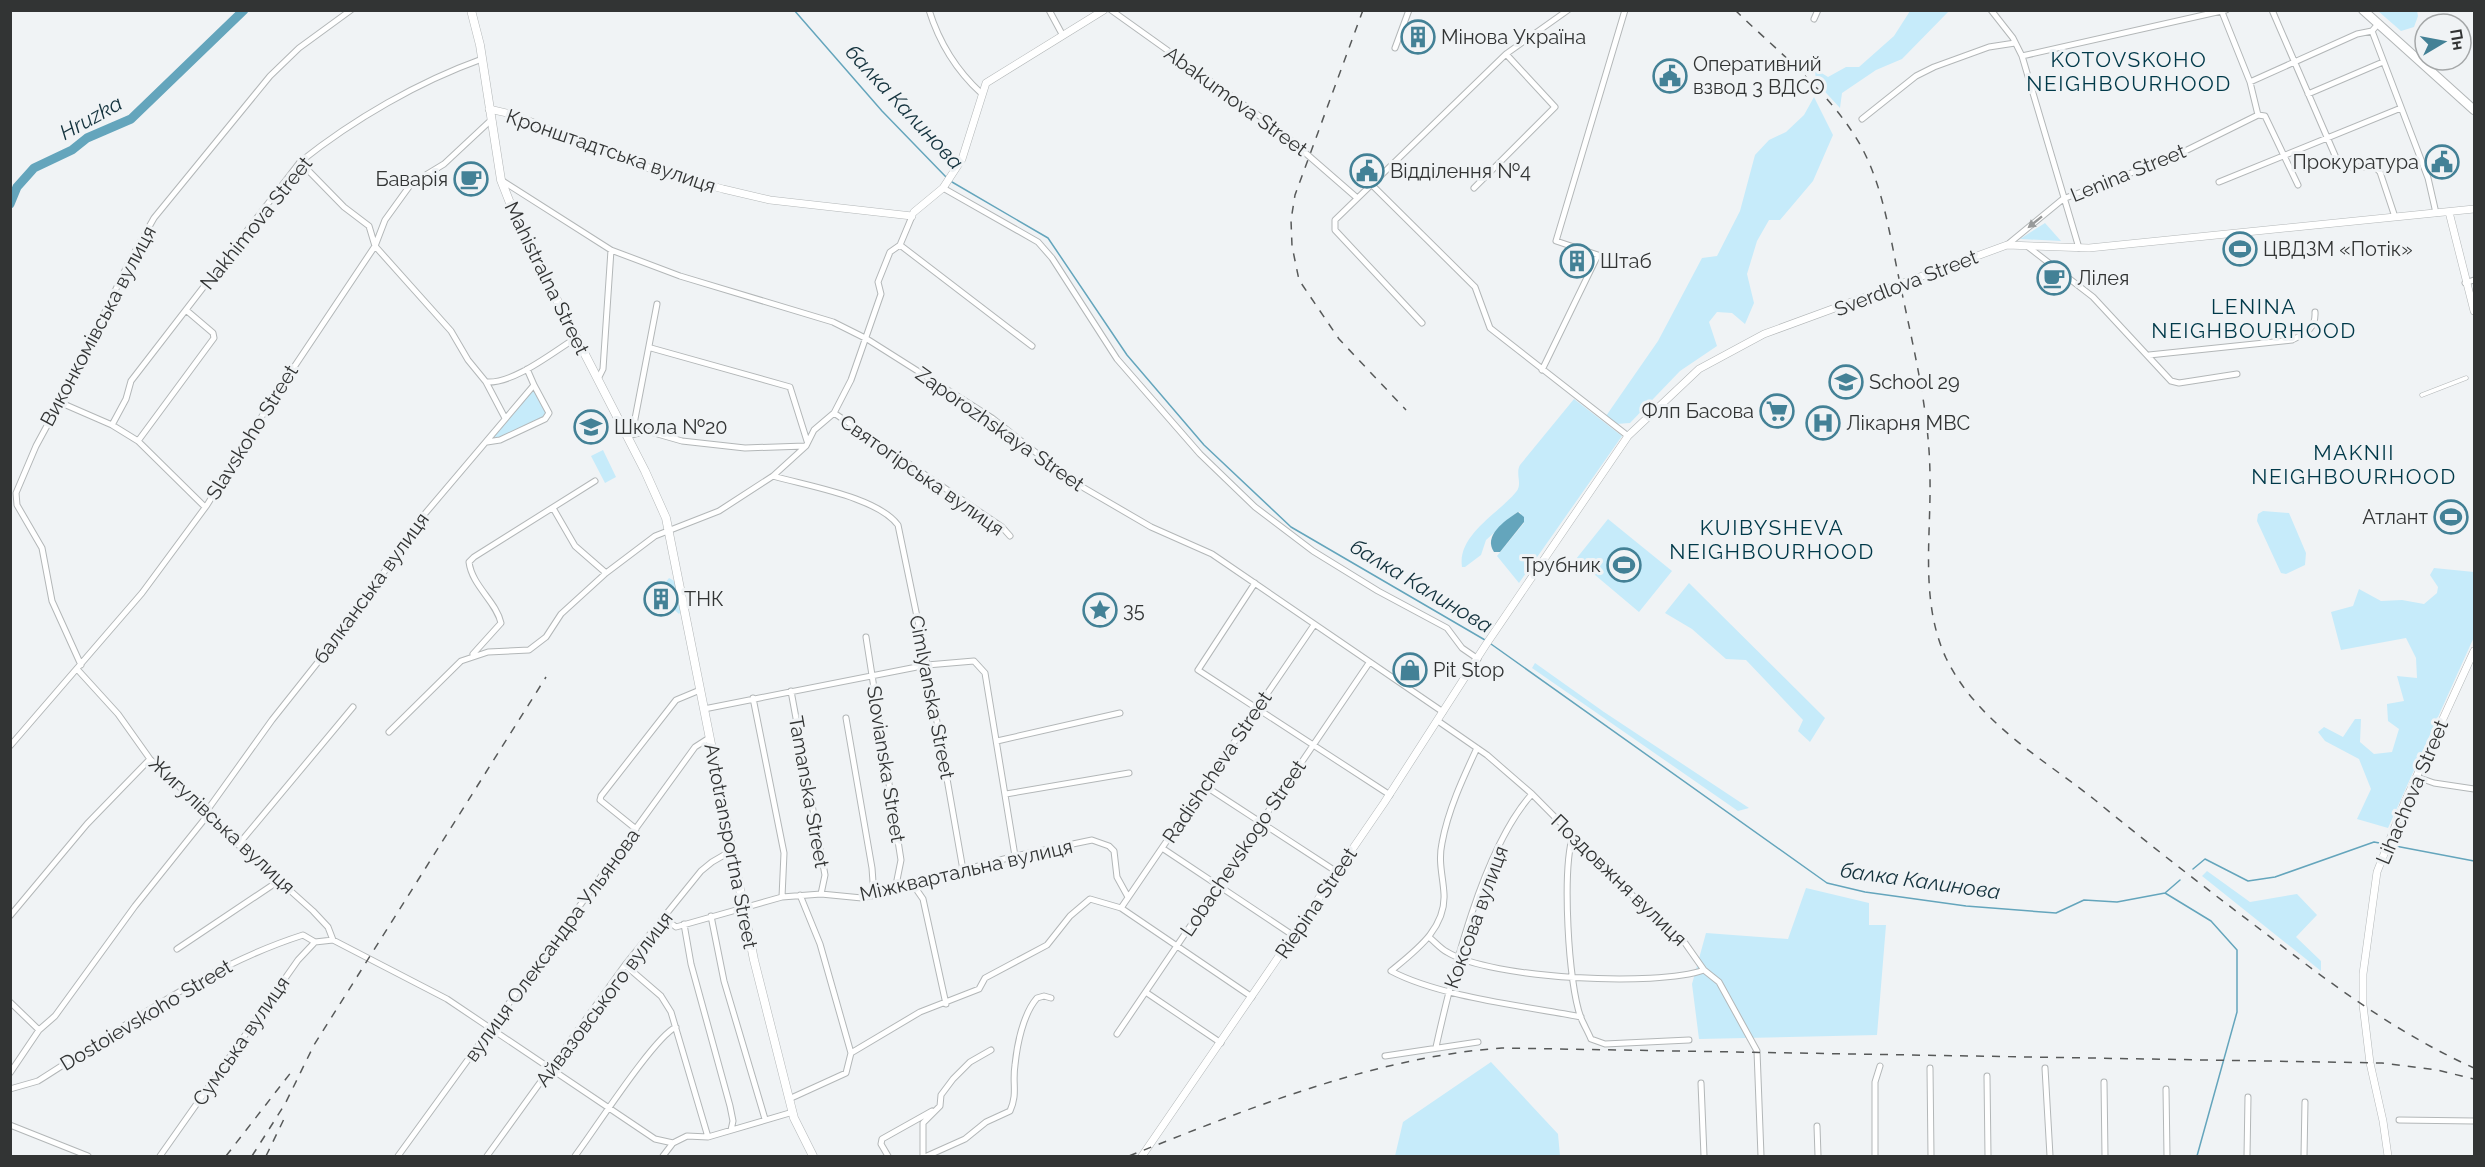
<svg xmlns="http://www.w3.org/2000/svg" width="2485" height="1167" font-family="Raleway,sans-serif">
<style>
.green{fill:#c6ebfa}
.water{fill:#64a5bc}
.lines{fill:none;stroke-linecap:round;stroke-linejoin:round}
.stream{stroke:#64a5bc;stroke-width:1.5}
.river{stroke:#64a5bc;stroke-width:9}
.pedestrian-casing{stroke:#b3b7b8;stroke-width:5}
.minor-casing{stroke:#b3b7b8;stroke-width:7}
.tertiary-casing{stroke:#b3b7b8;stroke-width:8}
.secondary-casing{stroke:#b3b7b8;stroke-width:9}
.primary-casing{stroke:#b3b7b8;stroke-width:10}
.pedestrian{stroke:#fff;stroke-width:4}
.minor{stroke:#fff;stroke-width:5}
.tertiary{stroke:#fff;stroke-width:7}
.secondary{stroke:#fff;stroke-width:8}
.primary{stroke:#fff;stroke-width:8}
.rail{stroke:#575959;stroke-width:1.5;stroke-dasharray:8 8;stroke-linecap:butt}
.oneway{fill:#989a9a}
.labels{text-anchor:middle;stroke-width:6;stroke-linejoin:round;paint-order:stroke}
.poi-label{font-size:20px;fill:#323434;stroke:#f0f3f5;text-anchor:start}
.street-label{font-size:20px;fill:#323434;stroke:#f0f3f5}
.neighbourhood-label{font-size:21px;letter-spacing:1.5px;fill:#003949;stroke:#f0f3f5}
.water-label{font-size:21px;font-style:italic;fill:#13323d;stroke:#f0f3f5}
</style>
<rect width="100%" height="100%" fill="#f0f3f5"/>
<path class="green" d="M 1910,11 L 1949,11 L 1902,59 L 1876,70 L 1842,93 L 1840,108 L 1816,82 L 1815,69 L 1828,77 L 1846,67 L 1859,67 L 1894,36 Z
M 2378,11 L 2417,11 L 2418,16 L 2414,27 L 2401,31 Z
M 1814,97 L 1833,135 L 1813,181 L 1780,220 L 1769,220 L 1757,241 L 1747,274 L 1754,303 L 1745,324 L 1732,313 L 1717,312 L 1709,322 L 1717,346 L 1680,371 L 1630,423 L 1616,424 L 1606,416 L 1658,341 L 1702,258 L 1717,256 L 1740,211 L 1755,155 L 1769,140 L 1786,132 L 1804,115 Z
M 2045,223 L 2061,241 L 2020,239 Z
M 534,389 L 546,412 L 543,417 L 498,438 L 492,439 Z
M 1574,399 L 1622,436 L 1519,583 L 1497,556 L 1524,523 L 1520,512 L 1516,513 L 1486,540 L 1481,555 L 1465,567 L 1462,567 C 1457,535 1499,513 1516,492 C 1523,484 1515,474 1520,465 Z
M 603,450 L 616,477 L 605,483 L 591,456 Z
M 2263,511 L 2289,513 L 2306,553 L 2305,565 L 2286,574 L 2281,573 L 2257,521 L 2258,514 Z
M 1608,519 L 1672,571 L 1639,612 L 1576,559 Z
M 2434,568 L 2474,572 L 2474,637 L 2388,828 L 2357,819 L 2371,789 L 2359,759 L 2325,741 L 2318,732 L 2324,727 L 2343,737 L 2355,719 L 2361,719 L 2360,742 L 2374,754 L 2392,752 L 2399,729 L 2388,721 L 2387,704 L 2404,701 L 2397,676 L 2417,678 L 2416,658 L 2406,638 L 2341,650 L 2331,612 L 2353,606 L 2359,589 L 2381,601 L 2402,600 L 2424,604 L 2437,593 L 2438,587 L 2430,575 Z
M 669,578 L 676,582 L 681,611 L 679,614 L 670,606 L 665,583 Z
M 1689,583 L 1825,718 L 1810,742 L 1798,731 L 1803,720 L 1746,660 L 1726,659 L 1692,629 L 1665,613 Z
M 1535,663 L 1604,712 L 1749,808 L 1738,811 L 1532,668 Z
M 2207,871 L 2250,902 L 2297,894 L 2317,915 L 2296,937 L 2321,961 L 2321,971 L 2202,876 Z
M 1806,888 L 1869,903 L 1869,925 L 1886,925 L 1877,1035 L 1699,1039 L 1692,984 L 1706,933 L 1788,939 Z
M 1491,1062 L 1558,1134 L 1560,1156 L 1395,1156 L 1403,1122 Z"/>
<path class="water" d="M 1518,512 L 1524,517 L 1524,522 L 1500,552 L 1494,552 C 1483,536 1504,521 1518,512 Z"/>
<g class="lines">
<path class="stream" d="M 794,10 L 882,111 L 946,177
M 952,182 L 1048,238 L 1127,355 L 1204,445 L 1291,527 L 1485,640
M 1491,644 L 1827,883 L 1865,892 L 1966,906 L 2056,913 L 2084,900 L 2117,902 L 2165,893 L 2180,880
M 2390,845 L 2474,861
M 2193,869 L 2205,859 L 2248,881 L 2275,877 L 2374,842 L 2385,844
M 2165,893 L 2211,921 L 2237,950 L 2237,1012 L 2197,1156"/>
<path class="river" d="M 10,204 L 17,187 L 34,168 L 72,150 L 87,138 L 131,119 L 244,10"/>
<defs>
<path id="pedestrian" d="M 2422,395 L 2466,378"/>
<path id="minor" d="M 929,10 C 939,42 957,71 981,93
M 1049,10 L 1062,34
M 1111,10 L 1279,130 L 1356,197
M 1991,10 L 2013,38 L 2022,56 L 2079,248
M 2272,10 L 2340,167 L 2375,167 L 2380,172 L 2395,217
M 2222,12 L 2250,82 L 2258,115
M 1814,19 L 1818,10
M 2372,31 L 2428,178 L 2436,213
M 1395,48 L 1409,10
M 2022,56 L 2226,10
M 2250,82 L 2357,34 L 2372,31 L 2378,24
M 2308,94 L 2383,62
M 2258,115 L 2265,116 L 2298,185
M 1862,119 L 1916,76 L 1934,67 L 1989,47 L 2015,43
M 300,162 L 344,207 L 369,226 L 375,246 L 451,331 L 468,360 L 486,382 C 514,384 553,352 576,338
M 501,180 L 611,250 L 680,276 L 833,322 L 867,339 L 992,418 L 1072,481 L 1151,527 L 1212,554 L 1443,712
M 2219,182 L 2401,108
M 1371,184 L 1475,287 L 1490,328 L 1628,436
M 943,188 L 1038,242 L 1052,258 L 1117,359 L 1200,454 L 1255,507 L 1313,551 L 1378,591 L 1447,628 L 1462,648 L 1478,659
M 1474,188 L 1555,107 L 1506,54
M 900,245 L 1032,346
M 2007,245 L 2063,199 L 2173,157 L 2258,115
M 2027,246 L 2093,297 L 2171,381 L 2179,383 L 2237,374
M 2465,283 L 2474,280
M 1422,323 L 1335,230 L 1335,220 L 1506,54 L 1568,10
M 651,348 L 790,387 L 807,441
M 2149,355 L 2292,340 C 2306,333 2316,329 2315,312
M 1542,370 L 1598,255 L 1556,241 L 1625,10
M 598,379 L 603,369 L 611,250
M 486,382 L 505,418
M 59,402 L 112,425 L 138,441 L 205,507
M 834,413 L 1002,527 L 1010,536
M 112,425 L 126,399 L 131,381 L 300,162 C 354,119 418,82 482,59
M 628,435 L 634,424 L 657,304
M 627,436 L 647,431 L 682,441 L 745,448 L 805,446
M 138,441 L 214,338 L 213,333 L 186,310
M 487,442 L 500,440 L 545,419 L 549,413 L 534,385
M 773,476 C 807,486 877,497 898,525 L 927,665 L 963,870
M 553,508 L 575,546 L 606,573
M 1255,583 L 1198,670 L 1390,795
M 866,637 L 901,860 L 895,890
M 473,654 L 501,623 C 496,601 472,586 469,562 L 474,557 L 595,481
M 81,665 L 52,601 L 42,548 L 17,505 L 16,493 L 36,446 L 74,376 L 128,264 L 154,218 L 270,76 L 299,48 L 351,10
M 77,669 L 118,714 L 150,759 L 206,812 L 207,816 L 313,911 L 328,927 L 333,940 L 447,999 L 655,1139 L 673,1143 L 687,1136 L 708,1137 L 793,1112
M 791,691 L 825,875 L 821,894
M 753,698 L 784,853 L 782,897
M 704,709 L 927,665 L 974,661 L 985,673 L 1015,856
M 846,718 L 872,868 L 874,896
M 1438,721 L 1487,755 L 1532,794 L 1639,902 L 1685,943 L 1704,970 L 1719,982 L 1757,1051 L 1761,1156
M 389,732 L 461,661 L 488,652 L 529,650 L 546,637 L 561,614 L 606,573 L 655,536 L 719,511 L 773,476 L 806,446 L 814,430 L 834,413 L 851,380 L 881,294 L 878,282 L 890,252 L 900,245 L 913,214
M 997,741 L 1120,713
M 10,746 L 142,593 L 207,505 L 272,400 L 375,246 L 385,220 L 411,184 L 444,164 L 490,121
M 1477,748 C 1463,778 1448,810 1442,843 C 1438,862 1443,876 1444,894 C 1446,929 1415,951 1391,971 C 1440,997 1525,1006 1581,1017
M 2417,777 L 2434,783 L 2474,789
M 1205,786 L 1337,872
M 1006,794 L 1129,773
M 206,812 L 272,720 L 345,628 L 423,516 L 534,385 L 527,369
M 636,829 L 600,800 L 601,796 L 676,700 L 700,690
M 1573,835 C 1562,870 1568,984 1581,1018 C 1584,1025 1588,1032 1591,1039 L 1605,1044 L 1689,1040
M 238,845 L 353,707
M 1162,848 L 1294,936
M 914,886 L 923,899 L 946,1004
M 800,895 L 820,944 L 851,1053
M 1121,908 L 1314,625
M 10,916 L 87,824 L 150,759
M 711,916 L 724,981 L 765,1119
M 664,918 L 676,927 L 782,897 L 821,894 L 862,898 L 1015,856 L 1092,840 L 1109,846 L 1114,851 L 1117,877 L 1128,897
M 684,924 L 691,964 L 730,1106 L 733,1121 L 731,1130
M 1430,938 C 1435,942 1441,949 1447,952 C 1491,979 1657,987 1704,970
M 177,949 L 280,880
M 625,965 L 661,996 L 671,1012 L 708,1137
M 1147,993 L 1221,1043
M 10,1002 L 39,1030
M 1117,1034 L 1369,663
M 1436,1047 C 1452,975 1483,848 1532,794
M 1385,1056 L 1478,1042
M 1930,1068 L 1931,1156
M 2045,1068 L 2050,1156
M 10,1073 L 39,1030 L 55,1016 L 135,906 L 207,816
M 1987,1076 L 1988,1156
M 2104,1082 L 2105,1156
M 1701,1083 L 1704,1156
M 10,1089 L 38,1081 C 124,1027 206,966 303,935 L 315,942
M 2166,1089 L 2167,1156
M 789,1099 L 846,1073 L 851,1053 L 920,1012 L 979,989 L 985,978 L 1047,945 L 1070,916 L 1090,899 L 1121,908 L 1252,997
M 2399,1120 L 2474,1121
M 10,1125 L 88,1156
M 1817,1126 L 1818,1156
M 160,1156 L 298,960 L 315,942 L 333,940
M 398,1156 L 695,747 L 709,738
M 487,1156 L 625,965 L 701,871 L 712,862 L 731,851
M 575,1156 C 594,1131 654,1037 676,1027
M 663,1156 L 673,1143
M 888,1156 L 881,1144 L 882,1139 L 932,1111
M 923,1156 L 923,1123 L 940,1106 L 941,1095 L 953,1079 L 970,1062 L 991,1050
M 927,1156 L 965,1139 L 986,1122 L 1010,1111 C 1018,1093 1012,1084 1015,1065 C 1017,1045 1023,1014 1037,998 L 1044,996 L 1051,998
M 1875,1156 L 1875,1082 L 1880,1066
M 2247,1156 L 2248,1097
M 2304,1156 L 2305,1102"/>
<path id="tertiary" d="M 489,109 L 511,114 L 657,171 L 723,189 L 770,200 L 912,216
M 914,212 L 943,188 L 962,159 L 986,83 L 1104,10
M 2449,212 L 2474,311
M 1142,1156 L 1384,803 L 1485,646 L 1628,436 L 1699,369 L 1764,334 L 2007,245 L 2089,248 L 2474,209
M 2388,1156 L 2383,1121 L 2370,1063 L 2363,1005 L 2363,974 L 2377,872 L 2404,804 L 2474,651"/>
<path id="secondary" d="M 471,10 L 480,45 L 501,180 L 519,226 L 645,471 L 666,518 L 754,960 L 794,1118 L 813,1156"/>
<path id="primary" d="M 2363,10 L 2474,110"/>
</defs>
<use href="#pedestrian" class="pedestrian-casing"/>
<use href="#minor" class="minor-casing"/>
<use href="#tertiary" class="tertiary-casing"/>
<use href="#secondary" class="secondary-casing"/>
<use href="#primary" class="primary-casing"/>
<use href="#pedestrian" class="pedestrian"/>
<use href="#minor" class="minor"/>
<use href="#tertiary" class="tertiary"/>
<use href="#secondary" class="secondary"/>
<use href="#primary" class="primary"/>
<path class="rail" d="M 1363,10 L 1295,195 L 1291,220 L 1292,246 L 1299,280 L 1339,339 L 1406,410
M 1735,10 C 1774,48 1820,84 1851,130 C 1883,176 1889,234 1901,288 C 1914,351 1930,414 1930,479 C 1931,538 1920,602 1946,658 C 1977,722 2042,758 2095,800 C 2151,846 2208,890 2265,933 C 2331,984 2398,1034 2474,1068
M 226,1156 L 292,1071
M 252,1156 L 285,1104 L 314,1045 L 546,677
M 266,1156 L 284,1119
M 1129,1156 C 1247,1109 1374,1057 1502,1048 L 2382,1063 L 2437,1070 L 2474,1079"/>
</g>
<defs><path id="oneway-solid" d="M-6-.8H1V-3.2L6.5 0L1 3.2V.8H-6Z" transform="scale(1.5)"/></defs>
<use class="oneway" href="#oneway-solid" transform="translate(2035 222) rotate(141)"/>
<defs>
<symbol id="building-ring" viewBox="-11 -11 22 22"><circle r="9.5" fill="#f0f3f5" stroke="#438196" stroke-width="1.5"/><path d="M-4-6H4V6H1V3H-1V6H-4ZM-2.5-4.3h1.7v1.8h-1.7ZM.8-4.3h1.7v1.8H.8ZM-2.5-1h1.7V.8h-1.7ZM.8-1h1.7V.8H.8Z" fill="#438196"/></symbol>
<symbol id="civic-ring" viewBox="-11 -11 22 22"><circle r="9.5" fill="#f0f3f5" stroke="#438196" stroke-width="1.5"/><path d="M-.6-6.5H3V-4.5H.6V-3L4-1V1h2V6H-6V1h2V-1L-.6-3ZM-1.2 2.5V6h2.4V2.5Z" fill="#438196"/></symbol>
<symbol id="cafe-ring" viewBox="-11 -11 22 22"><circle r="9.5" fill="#f0f3f5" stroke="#438196" stroke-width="1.5"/><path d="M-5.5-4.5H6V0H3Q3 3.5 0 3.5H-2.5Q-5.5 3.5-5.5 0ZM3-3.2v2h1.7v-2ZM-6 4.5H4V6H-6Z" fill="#438196"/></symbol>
<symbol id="stadium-ring" viewBox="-11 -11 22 22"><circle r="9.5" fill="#f0f3f5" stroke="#438196" stroke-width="1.5"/><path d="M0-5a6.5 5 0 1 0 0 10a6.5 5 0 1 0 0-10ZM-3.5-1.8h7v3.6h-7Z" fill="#438196"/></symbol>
<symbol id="school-ring" viewBox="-11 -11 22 22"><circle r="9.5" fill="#f0f3f5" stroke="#438196" stroke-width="1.5"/><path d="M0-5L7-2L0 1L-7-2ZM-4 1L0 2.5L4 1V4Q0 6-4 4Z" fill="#438196"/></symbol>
<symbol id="supermarket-ring" viewBox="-11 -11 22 22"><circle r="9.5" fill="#f0f3f5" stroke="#438196" stroke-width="1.5"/><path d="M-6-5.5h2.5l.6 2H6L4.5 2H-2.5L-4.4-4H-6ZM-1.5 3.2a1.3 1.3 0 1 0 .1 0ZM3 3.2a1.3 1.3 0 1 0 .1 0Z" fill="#438196"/></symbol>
<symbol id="hospital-ring" viewBox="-11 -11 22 22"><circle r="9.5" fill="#f0f3f5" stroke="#438196" stroke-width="1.5"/><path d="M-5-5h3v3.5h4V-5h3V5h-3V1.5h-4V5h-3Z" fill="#438196"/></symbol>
<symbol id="sight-ring" viewBox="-11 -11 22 22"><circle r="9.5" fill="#f0f3f5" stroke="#438196" stroke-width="1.5"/><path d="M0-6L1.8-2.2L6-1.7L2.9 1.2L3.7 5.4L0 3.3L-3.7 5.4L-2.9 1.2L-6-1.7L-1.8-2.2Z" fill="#438196"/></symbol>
<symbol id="shop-ring" viewBox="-11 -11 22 22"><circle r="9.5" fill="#f0f3f5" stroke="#438196" stroke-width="1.5"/><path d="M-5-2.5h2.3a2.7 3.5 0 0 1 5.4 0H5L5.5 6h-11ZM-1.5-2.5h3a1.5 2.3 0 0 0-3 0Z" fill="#438196"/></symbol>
</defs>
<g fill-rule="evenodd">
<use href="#building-ring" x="1399" y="18" width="38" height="38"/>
<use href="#civic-ring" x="1651" y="57" width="38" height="38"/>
<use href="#civic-ring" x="2423" y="143" width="38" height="38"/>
<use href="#civic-ring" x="1348" y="152" width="38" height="38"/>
<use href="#cafe-ring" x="452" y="160" width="38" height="38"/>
<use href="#stadium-ring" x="2221" y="230" width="38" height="38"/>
<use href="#building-ring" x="1558" y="242" width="38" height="38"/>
<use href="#cafe-ring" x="2035" y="259" width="38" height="38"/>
<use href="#school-ring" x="1827" y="363" width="38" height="38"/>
<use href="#supermarket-ring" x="1758" y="392" width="38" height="38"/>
<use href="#hospital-ring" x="1804" y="404" width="38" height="38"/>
<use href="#school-ring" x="572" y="408" width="38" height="38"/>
<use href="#stadium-ring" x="2432" y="498" width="38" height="38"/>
<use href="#stadium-ring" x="1605" y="546" width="38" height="38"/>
<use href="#building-ring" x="642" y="580" width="38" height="38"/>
<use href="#sight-ring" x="1081" y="591" width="38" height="38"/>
<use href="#shop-ring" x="1391" y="651" width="38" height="38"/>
</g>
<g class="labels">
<g class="poi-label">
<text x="1441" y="44">Мінова Україна</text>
<text x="1693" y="71">Оперативний<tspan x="1693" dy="23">взвод 3 ВДСО</tspan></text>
<text x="2419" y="169" text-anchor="end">Прокуратура</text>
<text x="1390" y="178">Відділення №4</text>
<text x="448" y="186" text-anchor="end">Баварія</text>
<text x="2263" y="256">ЦВДЗМ «Потік»</text>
<text x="1600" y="268">Штаб</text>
<text x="2077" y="285">Лілея</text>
<text x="1869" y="389">School 29</text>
<text x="1754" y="418" text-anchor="end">Флп Басова</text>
<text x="1846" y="430">Лікарня МВС</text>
<text x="614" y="434">Школа №20</text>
<text x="2428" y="524" text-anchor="end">Атлант</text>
<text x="1601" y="572" text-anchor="end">Трубник</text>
<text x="684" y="606">ТНК</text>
<text x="1123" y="617">35</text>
<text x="1433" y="677">Pit Stop</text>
</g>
<g class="street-label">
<text transform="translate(1236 101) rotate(36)" y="7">Abakumova Street</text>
<text transform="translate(611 151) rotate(19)" y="7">Кронштадтська вулиця</text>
<text transform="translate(2128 173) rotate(-22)" y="7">Lenina Street</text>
<text transform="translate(256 223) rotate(-51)" y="7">Nakhimova Street</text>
<text transform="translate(547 278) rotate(64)" y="7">Mahistralna Street</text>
<text transform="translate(1906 283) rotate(-21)" y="7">Sverdlova Street</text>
<text transform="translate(98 326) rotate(-62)" y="7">Виконкомівська вулиця</text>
<text transform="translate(1000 429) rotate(35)" y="7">Zaporozhskaya Street</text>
<text transform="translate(252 432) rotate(-58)" y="7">Slavskoho Street</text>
<text transform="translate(922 475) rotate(35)" y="7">Святогірська вулиця</text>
<text transform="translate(371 588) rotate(-54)" y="7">балканська вулиця</text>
<text transform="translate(932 697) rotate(79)" y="7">Cimlyanska Street</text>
<text transform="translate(886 764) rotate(81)" y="7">Slovianska Street</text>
<text transform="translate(1217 767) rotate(-56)" y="7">Radishcheva Street</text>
<text transform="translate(809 792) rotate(80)" y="7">Tamanska Street</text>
<text transform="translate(2412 792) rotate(-67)" y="7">Lihachova Street</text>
<text transform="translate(222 825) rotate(43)" y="7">Жигулівська вулиця</text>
<text transform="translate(731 846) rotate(79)" y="7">Avtotransportna Street</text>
<text transform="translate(1243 848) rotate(-56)" y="7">Lobachevskogo Street</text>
<text transform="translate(966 870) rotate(-13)" y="7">Міжквартальна вулиця</text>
<text transform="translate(1619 880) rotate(44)" y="7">Поздовжня вулиця</text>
<text transform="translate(1316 903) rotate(-56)" y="7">Riepina Street</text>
<text transform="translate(1476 917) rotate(-70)" y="7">Коксова вулиця</text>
<text transform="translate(552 945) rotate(-54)" y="7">вулиця Олександра Ульянова</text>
<text transform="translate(604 999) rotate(-53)" y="7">Айвазовського вулиця</text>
<text transform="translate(146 1015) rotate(-31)" y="7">Dostoievskoho Street</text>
<text transform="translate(241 1041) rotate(-55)" y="7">Сумська вулиця</text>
</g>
<g class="neighbourhood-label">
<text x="2129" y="67">KOTOVSKOHO<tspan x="2129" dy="24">NEIGHBOURHOOD</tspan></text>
<text x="2254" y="314">LENINA<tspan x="2254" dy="24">NEIGHBOURHOOD</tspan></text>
<text x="2354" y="460">MAKNII<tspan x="2354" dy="24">NEIGHBOURHOOD</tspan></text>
<text x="1772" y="535">KUIBYSHEVA<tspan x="1772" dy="24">NEIGHBOURHOOD</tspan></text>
</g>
<g class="water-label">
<text transform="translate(904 107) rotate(47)" y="7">балка Калинова</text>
<text transform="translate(91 118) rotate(-29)" y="7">Hruzka</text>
<text transform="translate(1421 586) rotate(31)" y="7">балка Калинова</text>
<text transform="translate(1920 881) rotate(8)" y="7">балка Калинова</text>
</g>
</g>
<rect width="2485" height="1167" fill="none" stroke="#323434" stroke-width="24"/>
<g transform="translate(2443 42) rotate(80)"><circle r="28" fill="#f0f3f5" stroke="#a4a7a8" stroke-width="1.5"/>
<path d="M0-4.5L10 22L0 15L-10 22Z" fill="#438196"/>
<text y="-9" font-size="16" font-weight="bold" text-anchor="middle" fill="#323434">Пн</text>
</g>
</svg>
